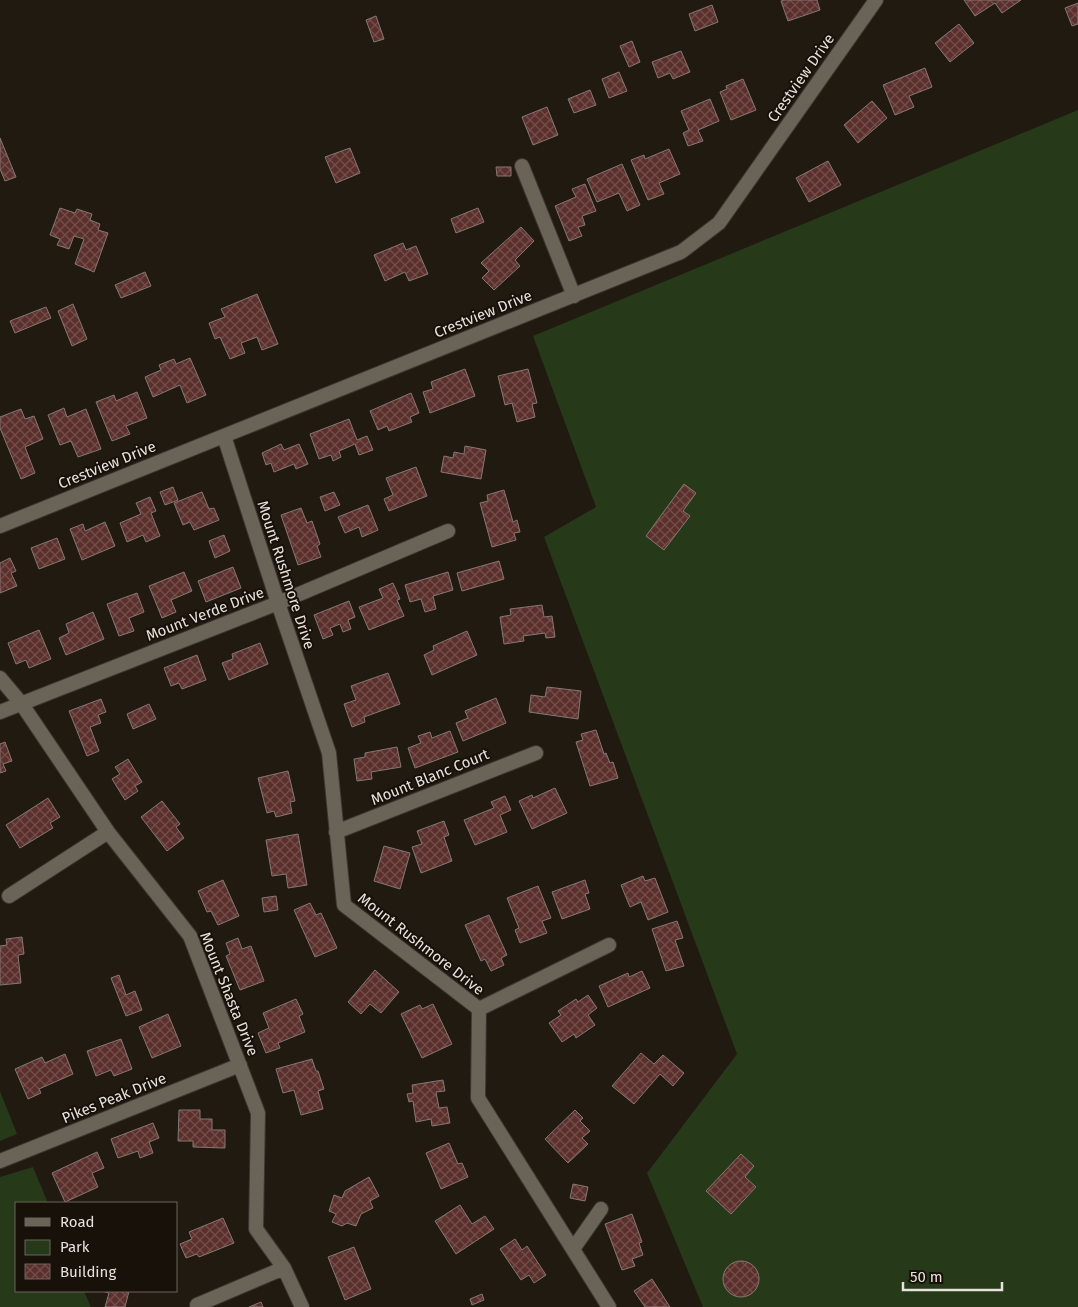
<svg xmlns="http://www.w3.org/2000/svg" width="1078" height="1307" font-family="'Fira Sans',sans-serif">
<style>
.green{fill:#263918}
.building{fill:url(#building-cross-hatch);stroke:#867775}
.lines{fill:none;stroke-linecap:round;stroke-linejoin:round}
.minor-casing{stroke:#3a3631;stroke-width:16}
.minor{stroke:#6a6358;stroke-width:14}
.labels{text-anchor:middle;stroke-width:4;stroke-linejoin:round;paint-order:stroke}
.street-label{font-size:15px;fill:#e6e2dc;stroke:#171109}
</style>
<defs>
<pattern id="building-cross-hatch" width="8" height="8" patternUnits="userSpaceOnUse" patternTransform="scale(1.25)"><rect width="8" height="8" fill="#5b302c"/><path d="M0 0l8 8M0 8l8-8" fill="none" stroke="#734e4a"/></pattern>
</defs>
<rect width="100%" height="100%" fill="#201a11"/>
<path class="green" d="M 1078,110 L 1078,1307 L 703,1307 L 647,1173 L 737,1054 L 544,537 L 596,507 L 533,336 Z
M 0,1091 L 17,1134 L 0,1141 Z
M 33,1167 L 48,1203 L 16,1203 L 16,1291 L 84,1291 L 91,1307 L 0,1307 L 0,1177 Z"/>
<path class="building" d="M 784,0 L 817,0 L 820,10 L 788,21 L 781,1 Z
M 964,0 L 1021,0 L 1002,13 L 995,3 L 975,16 Z
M 1078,3 L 1078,24 L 1072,26 L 1065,8 Z
M 712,5 L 718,22 L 695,31 L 689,14 Z
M 376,16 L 384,39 L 374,42 L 366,20 Z
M 959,24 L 974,43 L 950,62 L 935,43 Z
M 632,41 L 640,62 L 629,67 L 620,46 Z
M 681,51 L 690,72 L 673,79 L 670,73 L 658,78 L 652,62 Z
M 925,68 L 932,87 L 909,96 L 914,107 L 895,115 L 883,85 Z
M 619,72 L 627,91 L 609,98 L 602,79 Z
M 743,79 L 756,110 L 731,120 L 720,92 L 727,89 L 726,86 Z
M 590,90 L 596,105 L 574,113 L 568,99 Z
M 710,99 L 719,121 L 698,130 L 703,141 L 688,146 L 683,133 L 689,130 L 681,111 Z
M 872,101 L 887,118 L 858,143 L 844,125 Z
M 547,107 L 558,135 L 533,145 L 522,117 Z
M 0,138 L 16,177 L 5,181 L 0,169 Z
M 350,148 L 360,173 L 336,183 L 325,157 Z
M 669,149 L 680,174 L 659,183 L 664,194 L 648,200 L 631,160 L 644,155 L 645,159 Z
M 828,161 L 841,185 L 809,202 L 796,178 Z
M 622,164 L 640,205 L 627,211 L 619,193 L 597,202 L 587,179 Z
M 496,167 L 511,167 L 511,176 L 497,176 Z
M 585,184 L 596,211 L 582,216 L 585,225 L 578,227 L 582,236 L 569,241 L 555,206 L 576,197 L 572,189 Z
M 60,208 L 75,213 L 77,209 L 92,214 L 90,220 L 100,224 L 98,230 L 108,233 L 94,272 L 75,264 L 84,239 L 74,236 L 69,249 L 57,245 L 60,239 L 50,235 Z
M 478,208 L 484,222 L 456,233 L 451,219 Z
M 521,227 L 534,241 L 515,260 L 520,266 L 494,290 L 482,278 L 489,271 L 481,263 Z
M 403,243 L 406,250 L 416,246 L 428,274 L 409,281 L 405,272 L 385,281 L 374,255 Z
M 145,272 L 151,286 L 121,298 L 115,285 Z
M 257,294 L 278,344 L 262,350 L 257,337 L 241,343 L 245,353 L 230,359 L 220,337 L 215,339 L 209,323 L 225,317 L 221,309 Z
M 73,304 L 87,339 L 72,346 L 58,311 Z
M 46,307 L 51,318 L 15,333 L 10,321 Z
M 190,358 L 206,395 L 187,403 L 180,385 L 153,397 L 145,377 L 161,370 L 159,365 L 174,359 L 176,364 Z
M 465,369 L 475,396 L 430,413 L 423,392 L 433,389 L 431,382 Z
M 528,369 L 537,403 L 532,404 L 535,417 L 517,422 L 512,403 L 505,405 L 498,376 Z
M 137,392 L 147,418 L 126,426 L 130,434 L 112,441 L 96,402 L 114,395 L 116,401 Z
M 411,393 L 419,413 L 410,417 L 412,422 L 389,431 L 387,426 L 378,430 L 370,411 Z
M 64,408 L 67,417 L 86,409 L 101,449 L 78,457 L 71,441 L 60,445 L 48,415 Z
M 21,409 L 25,419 L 34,416 L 43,439 L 25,447 L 35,473 L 21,479 L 0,428 L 0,417 Z
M 349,419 L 357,440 L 367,436 L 373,450 L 359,455 L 355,444 L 339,451 L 341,457 L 333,461 L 331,455 L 319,459 L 310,434 Z
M 281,444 L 284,450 L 299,444 L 308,464 L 296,469 L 294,464 L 274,472 L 271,463 L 266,465 L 262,453 Z
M 465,446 L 486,450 L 481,479 L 441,472 L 444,456 L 453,458 L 454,452 L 464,454 Z
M 416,467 L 427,496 L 389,511 L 384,499 L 393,495 L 386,478 Z
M 684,484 L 696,493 L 683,511 L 690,516 L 664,550 L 646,536 Z
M 173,487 L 178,500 L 165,505 L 160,492 Z
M 504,490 L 513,522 L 517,520 L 520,532 L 514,533 L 516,540 L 492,547 L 480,503 L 488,501 L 487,495 Z
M 202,492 L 209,509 L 214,508 L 219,520 L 194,530 L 190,522 L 183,525 L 174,503 Z
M 334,492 L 340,505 L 325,511 L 320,497 Z
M 150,497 L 156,511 L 151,513 L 160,536 L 146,542 L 143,535 L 127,542 L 120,523 L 141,514 L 136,503 Z
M 368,505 L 378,530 L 362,537 L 359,527 L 345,533 L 338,517 Z
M 301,508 L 307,523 L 312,521 L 320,544 L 317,546 L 321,557 L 298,565 L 281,515 Z
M 105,522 L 115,546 L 82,560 L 70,529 L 83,524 L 85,531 Z
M 224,535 L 230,551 L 215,558 L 209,541 Z
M 57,538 L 65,559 L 39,569 L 31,548 Z
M 10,558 L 16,571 L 11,573 L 17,586 L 0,593 L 0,563 Z
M 499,561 L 504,579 L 462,591 L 457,573 Z
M 233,567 L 241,588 L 206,602 L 198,581 Z
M 184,572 L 192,591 L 171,600 L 176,612 L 162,618 L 149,586 Z
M 448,572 L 453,590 L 433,596 L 436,609 L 425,612 L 421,599 L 410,602 L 405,585 Z
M 393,583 L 400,599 L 397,600 L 404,616 L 369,630 L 359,607 L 383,598 L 379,589 Z
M 137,593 L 144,612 L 129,618 L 134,631 L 119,636 L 107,604 Z
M 349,601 L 355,617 L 348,620 L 351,629 L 343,632 L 340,624 L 330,628 L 333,635 L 323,639 L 314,615 Z
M 542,605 L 544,617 L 552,616 L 555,637 L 546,638 L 545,633 L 523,636 L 524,641 L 504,644 L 500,617 L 511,615 L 510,609 Z
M 93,612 L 104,639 L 66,655 L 59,638 L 69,633 L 66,624 Z
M 39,630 L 51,659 L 29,668 L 26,660 L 16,664 L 8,643 Z
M 467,631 L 477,655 L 432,675 L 424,655 L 434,650 L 433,646 Z
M 260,643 L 268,664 L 229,680 L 222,663 L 233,659 L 232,654 Z
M 197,655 L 206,680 L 182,689 L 179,683 L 171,686 L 164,668 Z
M 388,673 L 400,704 L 364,717 L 365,722 L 352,727 L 344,704 L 356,700 L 351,686 Z
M 547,687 L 581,691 L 578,719 L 529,712 L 531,695 L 545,697 Z
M 496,698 L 506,723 L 463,741 L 456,723 L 468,718 L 465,711 Z
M 101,699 L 106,712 L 98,715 L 101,723 L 90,727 L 99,751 L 87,756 L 69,711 Z
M 149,704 L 156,719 L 133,729 L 127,714 Z
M 596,730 L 604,754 L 606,753 L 610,763 L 613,762 L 618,778 L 590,786 L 576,742 L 583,740 L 581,734 Z
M 450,731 L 458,752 L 415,768 L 408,748 L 421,743 L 418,736 L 430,732 L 432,738 Z
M 5,742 L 12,761 L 3,764 L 6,771 L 0,773 L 0,744 Z
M 397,747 L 401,767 L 371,772 L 372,779 L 357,781 L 354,759 L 365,757 L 365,753 Z
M 128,759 L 142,782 L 135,786 L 138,791 L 125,800 L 112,779 L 120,774 L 115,767 Z
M 288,771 L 295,801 L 290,802 L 292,813 L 276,817 L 274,811 L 267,813 L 258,778 Z
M 555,788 L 567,813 L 532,829 L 519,801 L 532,795 L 533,798 Z
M 505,796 L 511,810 L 500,815 L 507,832 L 475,845 L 464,820 L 494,808 L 491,802 Z
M 48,798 L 60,817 L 50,823 L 53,828 L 20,848 L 6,825 Z
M 162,801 L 180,824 L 176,827 L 184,838 L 167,851 L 141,817 Z
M 444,821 L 449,835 L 444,837 L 452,861 L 421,873 L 412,847 L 422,844 L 417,831 Z
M 298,834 L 307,885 L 288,888 L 286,874 L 272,876 L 266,840 Z
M 384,846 L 410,853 L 400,889 L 374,881 Z
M 643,876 L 645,881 L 655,878 L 668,912 L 648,920 L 641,902 L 630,907 L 621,885 Z
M 223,880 L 239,916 L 218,925 L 211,911 L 207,912 L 198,891 Z
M 585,880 L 589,893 L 585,894 L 590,909 L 562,919 L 552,892 Z
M 538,886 L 551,918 L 542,921 L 547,933 L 520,943 L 515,930 L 519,928 L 507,898 Z
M 276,896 L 278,910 L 264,912 L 262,898 Z
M 310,903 L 316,915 L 321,913 L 337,948 L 315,957 L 294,910 Z
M 489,915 L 507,955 L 501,958 L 504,965 L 491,971 L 485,959 L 481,961 L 465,925 Z
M 677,921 L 683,938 L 675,940 L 684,966 L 666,971 L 652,929 Z
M 22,937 L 24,954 L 18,955 L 21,983 L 0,985 L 0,946 L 7,945 L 6,939 Z
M 238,938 L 242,949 L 251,946 L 264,981 L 240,990 L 226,956 L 230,954 L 226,943 Z
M 375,970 L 399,992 L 381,1013 L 370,1004 L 361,1014 L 348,1002 Z
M 642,971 L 650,988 L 608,1007 L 599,986 L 628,973 L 629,977 Z
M 119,975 L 126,995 L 135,991 L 142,1010 L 126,1016 L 111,978 Z
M 588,995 L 597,1008 L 588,1015 L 595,1025 L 576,1038 L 574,1034 L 562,1042 L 549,1023 L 561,1015 L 558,1011 L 576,999 L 578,1002 Z
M 296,999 L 303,1014 L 299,1016 L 305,1032 L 278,1043 L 280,1048 L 266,1053 L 258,1033 L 269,1028 L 263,1013 Z
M 433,1004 L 452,1044 L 422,1058 L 401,1014 L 420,1005 L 422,1009 Z
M 168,1014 L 181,1046 L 152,1058 L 139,1027 Z
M 121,1039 L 132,1069 L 114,1076 L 111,1070 L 96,1076 L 87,1051 Z
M 641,1053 L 654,1064 L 663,1055 L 684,1073 L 673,1086 L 660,1074 L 634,1104 L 612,1086 Z
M 65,1054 L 73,1074 L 39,1089 L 41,1093 L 28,1099 L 15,1069 L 42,1057 L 45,1063 Z
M 312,1059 L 316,1071 L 318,1071 L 324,1089 L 318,1091 L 323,1109 L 301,1115 L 294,1090 L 283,1093 L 276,1069 Z
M 443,1080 L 445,1091 L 436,1092 L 439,1108 L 447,1107 L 450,1123 L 432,1126 L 431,1119 L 416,1122 L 413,1101 L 409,1102 L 407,1094 L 413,1093 L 412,1085 Z
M 179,1110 L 200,1110 L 200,1119 L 212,1119 L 212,1130 L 225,1130 L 225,1148 L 193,1147 L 193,1141 L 178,1141 Z
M 575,1110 L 583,1118 L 580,1121 L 590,1131 L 582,1138 L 588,1144 L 568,1163 L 545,1139 Z
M 153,1123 L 159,1138 L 149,1142 L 153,1153 L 140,1158 L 138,1151 L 118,1158 L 111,1139 Z
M 449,1143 L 458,1164 L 462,1163 L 468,1177 L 441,1189 L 426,1153 Z
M 97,1152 L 104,1168 L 92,1173 L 98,1187 L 65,1202 L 52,1173 Z
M 741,1154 L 754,1166 L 745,1177 L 756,1187 L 731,1214 L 706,1191 Z
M 369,1177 L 379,1196 L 370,1201 L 373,1208 L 361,1214 L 356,1226 L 347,1223 L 342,1226 L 332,1222 L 336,1214 L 329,1211 L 334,1195 L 342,1198 L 345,1191 Z
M 573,1184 L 588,1187 L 585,1201 L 570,1198 Z
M 460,1205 L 472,1224 L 485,1216 L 494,1229 L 456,1254 L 435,1221 Z
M 632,1214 L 642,1242 L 639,1243 L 643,1255 L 632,1259 L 635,1266 L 622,1270 L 605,1224 Z
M 223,1218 L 234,1243 L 199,1257 L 197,1254 L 186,1258 L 180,1244 L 192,1239 L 189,1232 Z
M 515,1239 L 522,1250 L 527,1246 L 546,1275 L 534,1283 L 529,1275 L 521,1280 L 500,1249 Z
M 354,1247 L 371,1289 L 345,1300 L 328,1257 Z
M723 1279a18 18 0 1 1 36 0a18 18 0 1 1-36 0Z
M 652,1279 L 670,1307 L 645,1307 L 634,1291 Z
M 102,1291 L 129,1291 L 125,1307 L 105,1307 L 109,1293 Z
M 482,1294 L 484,1300 L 472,1305 L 470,1299 Z
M 261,1302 L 263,1307 L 249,1307 Z"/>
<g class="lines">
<defs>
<path id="minor" d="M 522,166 L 574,296
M 224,436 L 278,603 L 329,753 L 344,905 L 479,1009 L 478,1098 L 609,1307
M 0,526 L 681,252 L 719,223 L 876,0
M 0,678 L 21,703 L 108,832 L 190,936 L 258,1113 L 256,1229 L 284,1268 L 302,1307
M 0,712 L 278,603 L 448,531
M 336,832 L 536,753
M 9,896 L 108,832
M 479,1009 L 609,945
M 0,1161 L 240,1065
M 573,1249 L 601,1209
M 197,1305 L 284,1268"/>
</defs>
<use href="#minor" class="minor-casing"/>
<use href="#minor" class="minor"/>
</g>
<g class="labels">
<g class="street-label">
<text transform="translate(801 78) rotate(-55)" y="5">Crestview Drive</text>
<text transform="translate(483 314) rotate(-22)" y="5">Crestview Drive</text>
<text transform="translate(107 465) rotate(-22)" y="5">Crestview Drive</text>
<text transform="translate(286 575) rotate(72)" y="5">Mount Rushmore Drive</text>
<text transform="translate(205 614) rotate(-21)" y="5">Mount Verde Drive</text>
<text transform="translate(430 777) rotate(-22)" y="5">Mount Blanc Court</text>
<text transform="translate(421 944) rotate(38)" y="5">Mount Rushmore Drive</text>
<text transform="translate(229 994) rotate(68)" y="5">Mount Shasta Drive</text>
<text transform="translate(114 1098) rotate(-22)" y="5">Pikes Peak Drive</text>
</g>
</g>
<rect x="15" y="1202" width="162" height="90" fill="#171109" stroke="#6a655d"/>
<rect x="25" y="1218" width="25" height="8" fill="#6a6358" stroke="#6a655d"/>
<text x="60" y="1227" font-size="15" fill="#e6e2dc">Road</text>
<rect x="25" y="1240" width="25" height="15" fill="#263918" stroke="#6a655d"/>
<text x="60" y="1252" font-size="15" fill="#e6e2dc">Park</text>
<rect x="25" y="1264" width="25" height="15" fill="url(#building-cross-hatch)" stroke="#6a655d"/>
<text x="60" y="1277" font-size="15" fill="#e6e2dc">Building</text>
<path d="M903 1282v8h99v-8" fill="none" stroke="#e6e2dc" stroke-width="2.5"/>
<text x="910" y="1282" font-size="15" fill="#e6e2dc" stroke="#171109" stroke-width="4" paint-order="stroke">50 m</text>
</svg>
